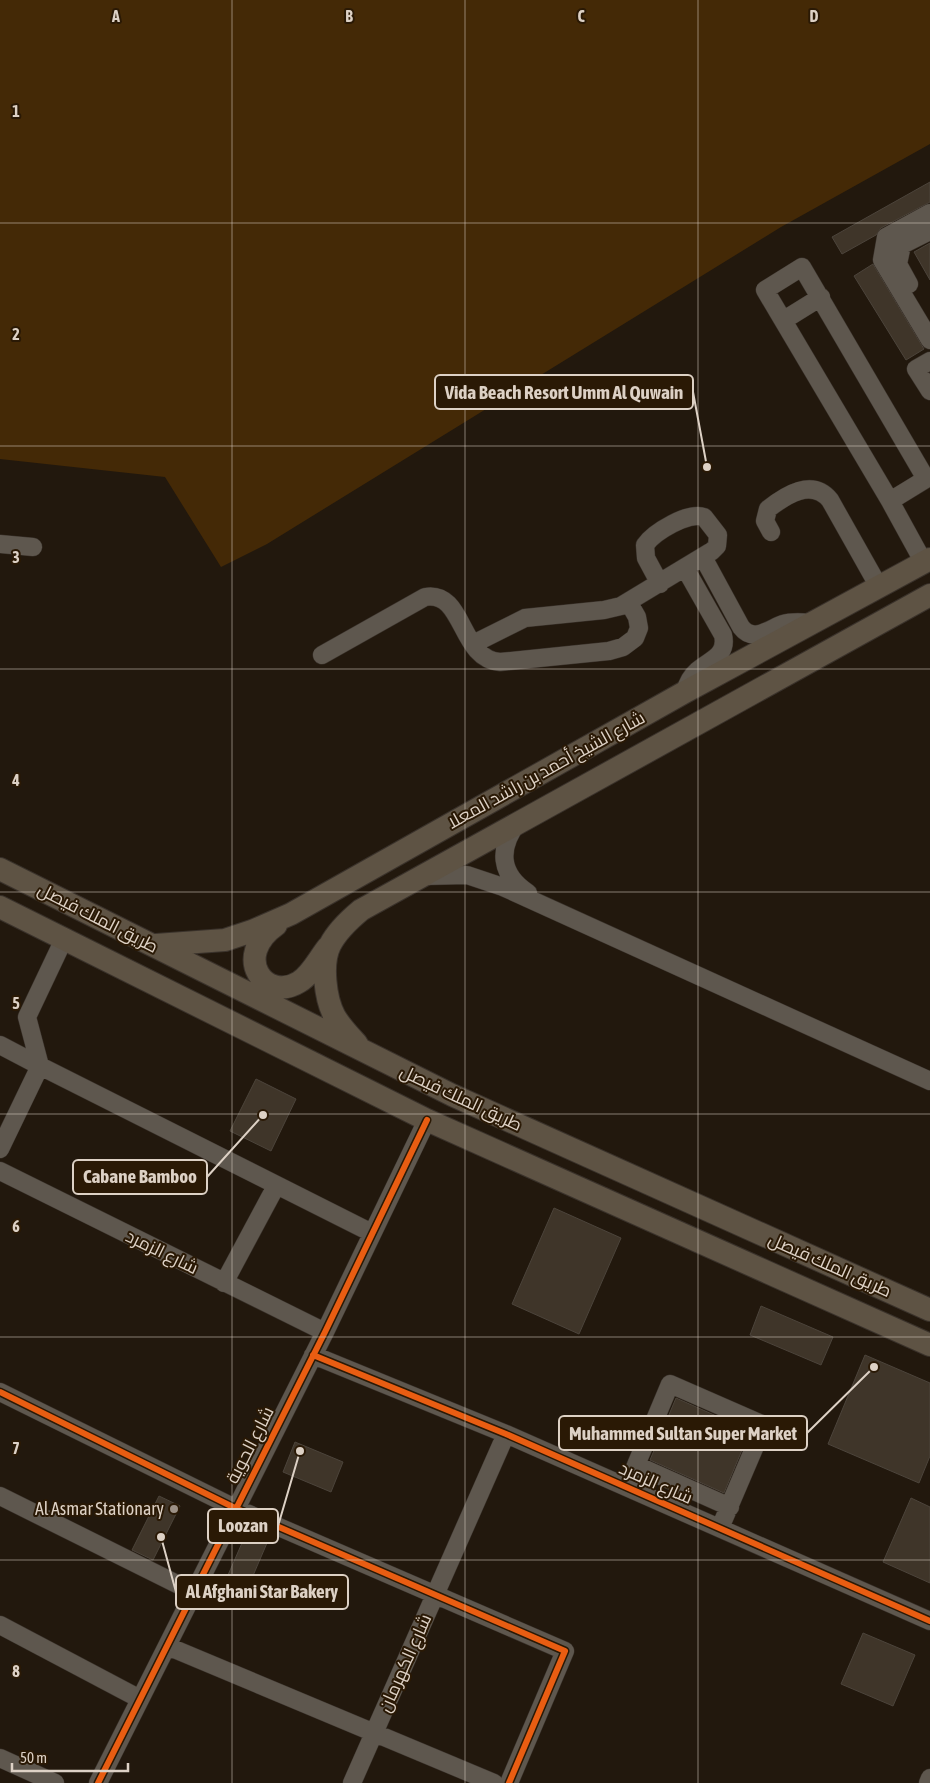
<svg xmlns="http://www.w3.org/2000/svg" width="930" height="1783" font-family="'Asap Condensed',Cairo,sans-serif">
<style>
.water{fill:#442906}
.building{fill:#3f3529;stroke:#4c443b}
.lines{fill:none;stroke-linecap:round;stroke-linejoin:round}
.minor-casing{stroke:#3a322b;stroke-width:19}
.major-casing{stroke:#3a322b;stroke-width:24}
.minor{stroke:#5e574e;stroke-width:18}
.major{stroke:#5e5344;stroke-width:22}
.cycleway-casing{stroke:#2a1905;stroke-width:9}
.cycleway{stroke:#e95d12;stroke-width:6}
.grid{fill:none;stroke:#ddd1c5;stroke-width:1;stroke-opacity:0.55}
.poi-dot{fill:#9c9085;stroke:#2a1905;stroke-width:2}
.labels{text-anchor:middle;stroke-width:4;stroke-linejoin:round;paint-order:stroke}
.street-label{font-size:18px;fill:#ddd1c5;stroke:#2a1905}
.poi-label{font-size:18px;fill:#ddd1c5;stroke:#2a1905;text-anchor:end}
.grid-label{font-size:16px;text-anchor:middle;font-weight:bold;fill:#ddd1c5;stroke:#2a1905;stroke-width:4;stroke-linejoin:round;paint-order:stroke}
.leader{fill:none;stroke:#ddd1c5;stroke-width:2}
.callout-dot{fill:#ddd1c5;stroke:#2a1905;stroke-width:2}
.callout{fill:#2a1905;stroke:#ddd1c5;stroke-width:2}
.callout-label{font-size:19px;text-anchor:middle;font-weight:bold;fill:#ddd1c5}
</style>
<rect width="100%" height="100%" fill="#22180d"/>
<path class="water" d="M 0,0 L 930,0 L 930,144 L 781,227 L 267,544 L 221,567 L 165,477 L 0,459 Z"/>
<path class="building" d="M 930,182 L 930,202 L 881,228 L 876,235 L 842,254 L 832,237 Z
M 930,243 L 930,280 L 914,252 Z
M 873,264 L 924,349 L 906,360 L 854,276 Z
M 256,1079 L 296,1099 L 271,1151 L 230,1131 Z
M 554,1208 L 621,1238 L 579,1334 L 512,1304 Z
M 761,1306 L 833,1337 L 821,1365 L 750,1335 Z
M 865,1355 L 930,1383 L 930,1456 L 919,1483 L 828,1444 Z
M 676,1398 L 750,1431 L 724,1493 L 650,1460 Z
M 295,1442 L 343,1462 L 331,1492 L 283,1472 Z
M 159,1496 L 180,1506 L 153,1560 L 132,1550 Z
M 911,1498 L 930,1507 L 930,1583 L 883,1562 Z
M 249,1527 L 270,1536 L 249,1585 L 228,1575 Z
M 863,1633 L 915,1655 L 893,1706 L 841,1684 Z"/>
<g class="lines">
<defs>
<path id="minor" d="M 930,213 L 886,237 L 882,260 L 930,340
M 909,284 L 898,264 L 902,245 L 930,231
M 784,320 L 821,297
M 930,361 L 916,369 L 930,391
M 890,501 L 926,479 L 802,267 L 765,290 L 890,501 L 924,563
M 771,532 L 765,521 L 768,509 C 786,495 812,478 830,500 L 879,587
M 0,544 L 33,547
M 703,557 L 741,627 C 753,643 769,629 783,624 C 792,621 802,622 811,623
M 473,644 L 525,618 L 604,610 L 621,606 L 712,551 L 717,546 L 718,535 L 704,517 C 689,511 654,532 645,545 L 646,558 L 660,584
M 322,655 L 425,597 C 465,590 459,659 500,662 L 609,651 L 623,647 L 635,638 L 639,628 L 637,617 L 629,603
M 685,692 C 687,684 690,677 697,671 C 709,660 728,656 723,635 L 685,568
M 518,822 C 498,848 499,874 528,893
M 424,876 L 467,875 L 503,887 L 930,1081
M 64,939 L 27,1017 L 40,1066 L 372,1233
M 0,1045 L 40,1066 L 0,1149
M 0,1171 L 325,1332
M 224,1283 L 276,1186
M 313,1355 L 506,1434 L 930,1621
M 0,1392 L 235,1508 L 565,1651 L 509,1783
M 636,1465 L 670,1384 L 764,1425 L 720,1528
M 632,1475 L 636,1465 L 730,1507
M 0,1496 L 193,1592
M 0,1625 L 140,1699
M 167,1646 L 494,1783
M 0,1758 L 55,1783
M 98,1783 L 325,1332 L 427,1120
M 352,1783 L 506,1434
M 928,1783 L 930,1778"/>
<path id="major" d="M 0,869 L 452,1095 L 930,1310
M 0,907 L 427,1120 L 930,1345
M 276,925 C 231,957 266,1003 299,982 C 311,975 319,958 328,947
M 156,945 L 225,940 L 252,931 L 291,914 L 685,692 L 930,559
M 357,1044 C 349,1035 341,1027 335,1017 C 325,999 321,963 330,945 C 337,931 349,920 361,910 L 930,595"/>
</defs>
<use href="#minor" class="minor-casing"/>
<use href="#major" class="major-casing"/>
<use href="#minor" class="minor"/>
<use href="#major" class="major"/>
<defs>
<path id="cycleway" d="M 313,1355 L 506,1434 L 930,1621
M 0,1392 L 235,1508 L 565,1651 L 509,1783
M 98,1783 L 325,1332 L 427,1120"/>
</defs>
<use href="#cycleway" class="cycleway-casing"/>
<use href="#cycleway" class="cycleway"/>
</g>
<path class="grid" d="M 232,0 L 232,1783M 465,0 L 465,1783M 698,0 L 698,1783M 0,223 L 930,223M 0,446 L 930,446M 0,669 L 930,669M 0,892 L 930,892M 0,1114 L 930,1114M 0,1337 L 930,1337M 0,1560 L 930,1560"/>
<circle class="poi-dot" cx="174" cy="1509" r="5"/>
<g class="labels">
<g class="street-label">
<text transform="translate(546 770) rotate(-29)" y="6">شارع الشيخ أحمد بن راشد المعلا</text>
<text transform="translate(98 918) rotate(27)" y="6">طريق الملك فيصل</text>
<text transform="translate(461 1098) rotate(25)" y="6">طريق الملك فيصل</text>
<text transform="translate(162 1252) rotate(26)" y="6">شارع الزمرد</text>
<text transform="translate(830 1265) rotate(24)" y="6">طريق الملك فيصل</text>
<text transform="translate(250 1445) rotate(-63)" y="6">شارع الحوية</text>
<text transform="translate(656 1483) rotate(24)" y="6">شارع الزمرد</text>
<text transform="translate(405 1663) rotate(-66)" y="6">شارع الكهرمان</text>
</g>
<g class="poi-label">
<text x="164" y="1515">Al Asmar Stationary</text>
</g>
</g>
<g class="grid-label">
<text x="116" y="22">A</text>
<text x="349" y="22">B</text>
<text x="581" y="22">C</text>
<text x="814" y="22">D</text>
<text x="16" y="117">1</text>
<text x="16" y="340">2</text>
<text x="16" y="563">3</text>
<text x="16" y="786">4</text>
<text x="16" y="1009">5</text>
<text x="16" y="1232">6</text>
<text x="16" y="1454">7</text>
<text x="16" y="1677">8</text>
</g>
<path class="leader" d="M707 467L693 392M263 1115L207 1177M874 1367L807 1433M300 1451L278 1526M161 1537L176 1592"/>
<g class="callout-dot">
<circle cx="707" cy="467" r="5"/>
<circle cx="263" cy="1115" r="5"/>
<circle cx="874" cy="1367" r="5"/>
<circle cx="300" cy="1451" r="5"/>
<circle cx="161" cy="1537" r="5"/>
</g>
<g class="callout">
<rect x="435" y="375" width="258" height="34" rx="5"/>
<rect x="73" y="1160" width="134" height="34" rx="5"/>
<rect x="559" y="1416" width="248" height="34" rx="5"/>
<rect x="208" y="1509" width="70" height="34" rx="5"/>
<rect x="176" y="1575" width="172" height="34" rx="5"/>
</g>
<g class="callout-label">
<text x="564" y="399">Vida Beach Resort Umm Al Quwain</text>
<text x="140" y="1183">Cabane Bamboo</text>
<text x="683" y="1440">Muhammed Sultan Super Market</text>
<text x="243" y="1532">Loozan</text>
<text x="262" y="1598">Al Afghani Star Bakery</text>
</g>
<path d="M12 1763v8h116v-8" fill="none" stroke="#ddd1c5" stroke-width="2.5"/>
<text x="20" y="1763" font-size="15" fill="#ddd1c5" stroke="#2a1905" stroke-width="4" paint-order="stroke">50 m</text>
</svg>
